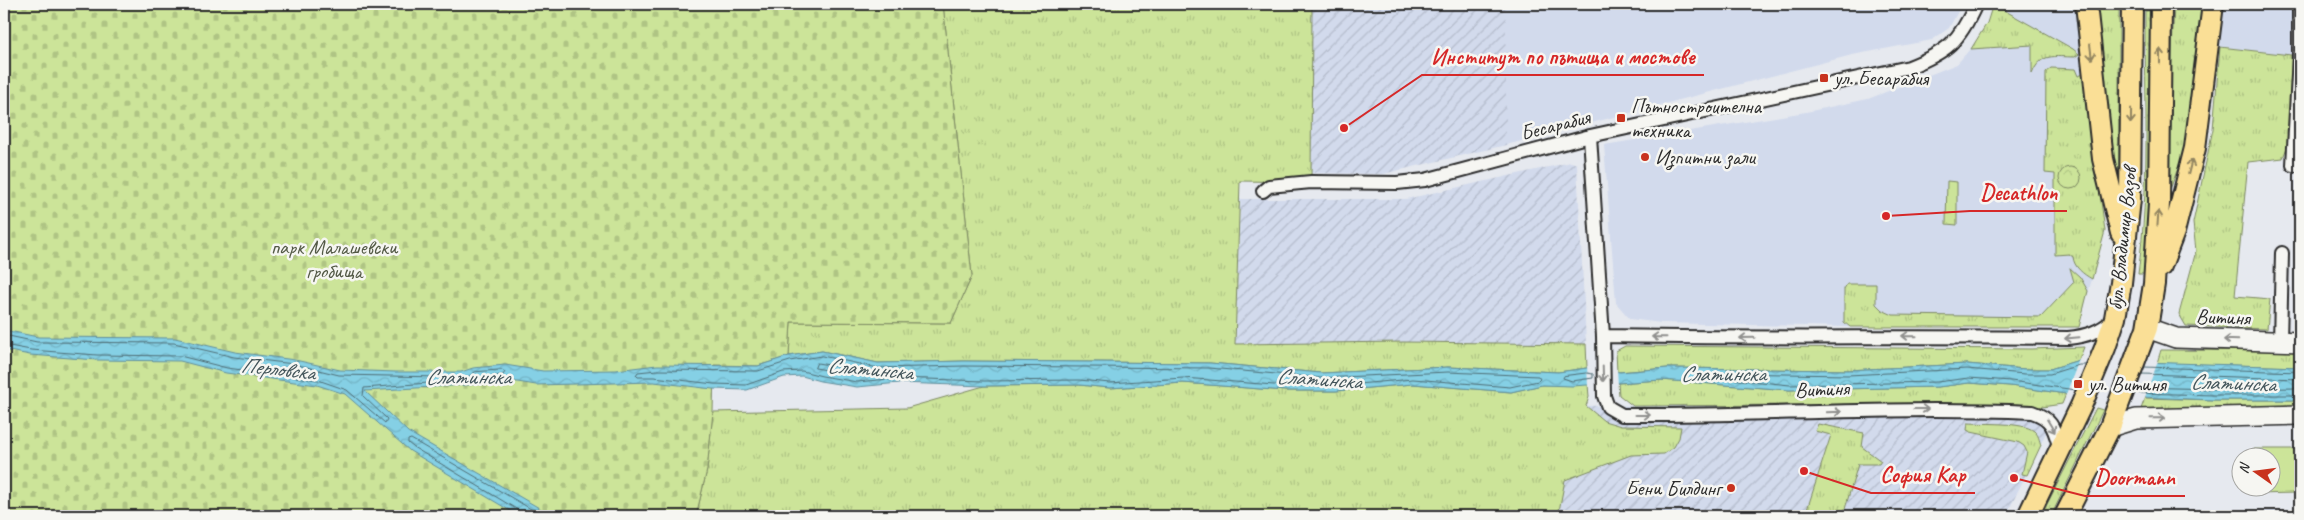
<svg xmlns="http://www.w3.org/2000/svg" width="2304" height="520" font-family="Caveat,sans-serif">
<style>
.built{fill:#d2daec}
.industrial{fill:url(#industrial-furrows)}
.grass{fill:url(#grass-tufts);stroke:#7c8862}
.cemetery{fill:url(#cemetery-stones);stroke:#7c8862}
.park{fill:url(#park-crowns);stroke:#7c8862}
.pitch{fill:#cce499;stroke:#7c8862}
.water{fill:url(#water-waves);stroke:#618e9b}
.pier{fill:#e6e9ef}
.lines{fill:none;stroke-linecap:round;stroke-linejoin:round}
.shore{stroke:#4f6d75;stroke-width:1}
.street-casing{stroke:#2b2b2b;stroke-width:16}
.secondary-casing{stroke:#2b2b2b;stroke-width:22}
.primary-casing{stroke:#2b2b2b;stroke-width:24}
.street{stroke:#f6f6f2;stroke-width:12}
.secondary{stroke:#f6f6f2;stroke-width:19}
.primary{stroke:#fadf96;stroke-width:20}
.oneway{stroke:#928560}
.oneway2{stroke:#90908e}
.poi-dot{fill:#c8321e;stroke:#f6f6f2;stroke-width:2}
.labels{text-anchor:middle;stroke-width:5;stroke-linejoin:round;paint-order:stroke}
.poi-label{font-size:21px;fill:#2b2b2b;stroke:#f6f6f2;text-anchor:start}
.street-label{font-size:21px;fill:#2b2b2b;stroke:#f6f6f2}
.park-label{font-size:21px;fill:#535946;stroke:#f6f6f2}
.water-label{font-size:22px;font-style:italic;fill:#42545a;stroke:#f6f6f2}
.leader{fill:none;stroke:#d62828;stroke-width:2}
.callout-dot{fill:#d62828;stroke:#f6f6f2;stroke-width:2}
.callout-label{font-size:22px;text-anchor:middle;font-weight:bold;fill:#d62828;stroke:#f6f6f2;stroke-width:5;stroke-linejoin:round;paint-order:stroke}
</style>
<defs>
<pattern id="industrial-furrows" width="10" height="10" patternUnits="userSpaceOnUse" patternTransform="scale(1.25)"><rect width="10" height="10" fill="#d2daec"/><path d="M-1 1l2-2M0 10L10 0M9 11l2-2" fill="none" stroke="#b4bbcb"/></pattern>
<pattern id="grass-tufts" width="24" height="20" patternUnits="userSpaceOnUse" patternTransform="scale(1.25)"><rect width="24" height="20" fill="#cce499"/><path d="M3 7l-1-3M5 7V3M7 7l1-3M15 17l-1-3M17 17v-4M19 17l1-3" fill="none" stroke="#afc484"/></pattern>
<pattern id="cemetery-stones" width="16" height="16" patternUnits="userSpaceOnUse" patternTransform="scale(1.25)"><rect width="16" height="16" fill="#cce499"/><path d="M2 7V4a2 2 0 0 1 4 0v3zM10 15v-3a2 2 0 0 1 4 0v3z" fill="#afc484"/></pattern>
<pattern id="park-crowns" width="20" height="18" patternUnits="userSpaceOnUse" patternTransform="scale(1.25)"><rect width="20" height="18" fill="#cce499"/><path d="M2 6a3 3 0 1 1 6 0M12 15a3 3 0 1 1 6 0" fill="none" stroke="#afc484"/></pattern>
<pattern id="water-waves" width="16" height="10" patternUnits="userSpaceOnUse" patternTransform="scale(1.25)"><rect width="16" height="10" fill="#85d0e5"/><path d="M0 5q4-4 8 0t8 0" fill="none" stroke="#73b3c5"/></pattern>
</defs>
<rect width="100%" height="100%" fill="#e6e9ef"/>
<filter id="ink" filterUnits="userSpaceOnUse"><feTurbulence type="fractalNoise" baseFrequency=".02" numOctaves="2"/><feDisplacementMap in="SourceGraphic" scale="10" xChannelSelector="R" yChannelSelector="G"/><feConvolveMatrix kernelMatrix="1 2 1 2 8 2 1 2 1" color-interpolation-filters="sRGB"/></filter>
<g filter="url(#ink)">
<path class="built" d="M 1506,4 L 1962,4 L 1949,28 L 1932,40 L 1852,55 L 1506,145 Z
M 1993,4 L 2076,4 L 2089,121 L 2105,231 L 2079,327 L 1850,327 L 1661,323 L 1630,319 L 1616,303 L 1604,145 L 1806,112 L 1868,99 L 1957,64 L 1977,41 L 1987,23 Z
M 2224,4 L 2292,4 L 2291,55 L 2220,47 Z
M 2300,510 L 2300,516 L 2256,516 L 2256,511 Z"/>
<path class="industrial" d="M 1312,4 L 1506,4 L 1506,145 L 1383,174 L 1311,173 Z
M 1571,162 L 1577,164 L 1586,344 L 1404,342 L 1235,344 L 1240,199 L 1406,199 Z
M 1977,404 L 2042,407 L 2054,416 L 2006,516 L 1337,516 L 1545,406 Z"/>
<path class="grass" d="M 943,4 L 1312,4 L 1311,182 L 1240,181 L 1235,344 L 1404,342 L 1586,344 L 1587,368 L 1558,372 L 1448,367 L 1321,373 L 1210,363 L 964,361 L 878,363 L 822,351 L 789,356 L 791,322 L 951,323 L 972,276 Z
M 1993,4 L 2073,49 L 2079,54 L 2075,57 C 2054,57 2041,52 2032,74 L 2032,45 L 1971,49 L 1987,23 Z
M 2096,4 L 2119,4 L 2119,178 L 2112,149 Z
M 2174,4 L 2202,4 L 2183,155 L 2166,200 Z
M 2154,10 L 2153,159 L 2146,274 L 2138,274 C 2150,187 2145,98 2145,11 Z
M 2220,47 L 2291,55 L 2289,142 L 2283,158 L 2248,162 L 2235,296 L 2270,299 L 2267,329 L 2186,326 L 2179,314 L 2196,251 L 2193,223 L 2213,129 Z
M 2051,68 L 2075,69 L 2078,76 L 2084,74 L 2105,231 L 2092,279 C 2083,274 2074,267 2073,257 L 2069,254 L 2055,255 L 2055,174 L 2045,173 L 2046,72 Z
M 2070,268 L 2080,277 L 2088,291 L 2079,327 L 1850,327 L 1844,322 L 1844,289 L 1847,284 L 1876,284 L 1876,304 L 1882,310 L 1893,315 L 2041,317 L 2074,282 Z
M 1625,346 L 2031,349 L 2084,347 L 2079,360 L 2050,369 L 2025,369 L 1967,364 L 1848,370 L 1668,368 L 1617,372 L 1616,351 Z
M 2161,350 L 2300,351 L 2300,367 L 2157,363 Z
M 1661,380 L 1789,390 L 1938,387 L 1969,383 L 2010,386 L 2066,394 L 2062,404 L 2042,407 L 1977,404 L 1633,406 L 1619,395 L 1618,383 Z
M 1183,383 L 1286,391 L 1336,391 L 1413,384 L 1511,392 L 1542,385 L 1588,384 L 1589,397 L 1586,406 L 1604,421 L 1621,426 L 1681,427 L 1679,438 L 1674,447 L 1664,454 L 1631,455 L 1565,480 L 1558,516 L 696,516 L 707,470 L 713,412 L 907,408 L 984,386 L 1079,385 L 1110,388 Z
M 2145,398 L 2214,400 L 2300,400 L 2300,409 L 2141,409 Z
M 2096,408 L 2103,410 L 2051,516 L 2041,516 Z
M 1968,423 C 1984,424 2023,422 2034,431 C 2039,435 2039,440 2041,445 L 2027,475 L 2022,474 L 2027,452 L 2024,446 L 2018,442 L 1971,432 L 1967,430 Z
M 1818,424 L 1864,433 L 1862,447 L 1881,461 L 1879,464 L 1858,464 L 1843,516 L 1805,516 L 1831,435 L 1815,431 Z"/>
<path class="cemetery" d="M 4,4 L 943,4 L 972,276 L 951,323 L 791,322 L 789,356 L 758,366 L 714,365 L 713,412 L 707,470 L 696,516 L 4,516 Z"/>
<path class="park" d="M2059 178a11 11 0 1 1 22 0a11 11 0 1 1-22 0Z"/>
<path class="pitch" d="M 1947,181 L 1957,182 L 1957,225 L 1946,224 Z
M 2295,449 L 2296,493 L 2255,494 L 2254,488 L 2272,488 L 2272,458 L 2254,457 L 2254,449 Z"/>
<path class="water" d="M 4,330 L 38,337 L 175,338 L 235,352 L 295,360 L 340,370 L 396,372 L 461,372 L 473,368 L 505,365 L 543,371 L 616,370 L 657,365 L 758,366 L 789,356 L 822,351 L 878,363 L 964,361 L 1210,363 L 1321,373 L 1448,367 L 1558,372 L 1587,368 L 1620,372 L 1668,368 L 1848,370 L 1967,364 L 2025,369 L 2050,369 L 2079,360 L 2300,367 L 2300,400 L 2214,400 L 2066,394 L 2010,386 L 1969,383 L 1938,387 L 1789,390 L 1661,380 L 1572,386 L 1542,385 L 1511,392 L 1413,384 L 1336,391 L 1286,391 L 1183,383 L 1110,388 L 1079,385 L 984,386 L 899,383 L 857,387 L 820,381 L 802,376 L 784,377 L 747,390 L 713,389 L 654,382 L 536,385 L 505,380 L 484,384 L 365,391 L 408,432 L 553,516 L 519,516 L 410,451 L 345,394 L 317,385 L 226,373 L 180,361 L 97,360 L 30,355 L 4,350 Z"/>
<path class="pier" d="M 2080,357 L 2158,361 L 2144,401 L 2065,397 Z
M 1587,366 L 1617,369 L 1618,385 L 1588,387 Z"/>
<g class="lines">
<path class="shore" d="M 4,335 L 37,342 L 174,343 L 234,357 L 294,364 L 339,375 L 441,377 L 443,380 L 441,382 L 364,388 L 363,396 L 387,419 L 385,423 L 347,390 L 318,380 L 227,368 L 180,356 L 97,355 L 31,350 L 4,345
M 822,356 L 878,368 L 964,366 L 1209,368 L 1321,378 L 1448,372 L 1538,376 L 1540,379 L 1538,381 L 1510,387 L 1413,379 L 1336,386 L 1287,386 L 1183,378 L 1110,383 L 1079,380 L 984,381 L 899,378 L 857,382 L 822,376 L 802,371 L 783,372 L 746,385 L 714,384 L 654,377 L 638,377 L 636,375 L 638,372 L 657,370 L 758,371 L 790,361 Z
M 817,363 L 859,370 L 861,373 L 857,375 L 815,368 Z
M 2144,367 L 2300,372
M 502,370 L 505,372 L 503,375 L 469,380 L 466,378 L 475,372 Z
M 1587,373 L 1593,374 L 1593,378 L 1572,381 L 1563,378 L 1564,376 Z
M 2142,374 L 2300,379
M 2137,387 L 2214,389 L 2300,388
M 2076,390 L 2011,381 L 1969,378 L 1937,382 L 1790,385 L 1721,378 L 1719,376 L 1721,373 L 1848,375 L 1967,369 L 2025,374 L 2050,374 L 2079,365 L 2086,365
M 2135,393 L 2214,395 L 2300,395
M 521,516 L 518,510 L 413,447 L 408,443 L 408,440 L 411,439 L 543,516"/>
<defs>
<path id="street" d="M 2299,4 L 2299,57 L 2293,165 L 2300,165
M 1590,136 L 1603,336 L 1604,396 L 1608,407 L 1622,415 C 1759,416 1895,406 2032,412 C 2053,419 2054,429 2060,449
M 1263,191 L 1269,186 L 1311,182 L 1397,183 L 1425,180 L 1590,136 L 1909,67 C 1947,52 1959,42 1976,4
M 1603,336 C 1758,339 1913,336 2068,338 C 2087,336 2099,332 2113,320
M 2280,342 L 2282,253"/>
<path id="secondary" d="M 2147,328 L 2176,338 L 2300,342
M 2110,427 L 2136,419 L 2300,415"/>
<path id="primary" d="M 2086,4 L 2103,159 L 2121,233
M 2161,266 L 2174,232 L 2195,148 L 2213,4
M 2028,516 L 2081,406 L 2105,348 L 2115,318 L 2121,283 L 2130,199 L 2132,4
M 2065,516 L 2110,427 L 2147,328 L 2154,284 L 2159,204 L 2161,4"/>
</defs>
<use href="#street" class="street-casing"/>
<use href="#secondary" class="secondary-casing"/>
<use href="#primary" class="primary-casing"/>
<use href="#street" class="street"/>
<use href="#secondary" class="secondary"/>
<use href="#primary" class="primary"/>
</g>
<defs><path id="oneway-shaft" d="M-6 0H5M1.5-3L5.5 0L1.5 3" fill="none" stroke-width="1.6" stroke-linecap="round" stroke-linejoin="round" transform="scale(1.25)"/></defs>
<g class="oneway">
<use href="#oneway-shaft" transform="translate(2091 52) rotate(83)"/>
<use href="#oneway-shaft" transform="translate(2160 56) rotate(-90)"/>
<use href="#oneway-shaft" transform="translate(2131 116) rotate(91)"/>
<use href="#oneway-shaft" transform="translate(2190 167) rotate(-76)"/>
<use href="#oneway-shaft" transform="translate(2158 218) rotate(-86)"/>
</g>
<g class="oneway2">
<use href="#oneway-shaft" transform="translate(1909 336) rotate(-179)"/>
<use href="#oneway-shaft" transform="translate(1659 337) rotate(-179)"/>
<use href="#oneway-shaft" transform="translate(1747 338) rotate(179)"/>
<use href="#oneway-shaft" transform="translate(2072 338) rotate(175)"/>
<use href="#oneway-shaft" transform="translate(2231 340) rotate(-178)"/>
<use href="#oneway-shaft" transform="translate(1603 374) rotate(88)"/>
<use href="#oneway-shaft" transform="translate(1921 409)"/>
<use href="#oneway-shaft" transform="translate(1834 412) rotate(-2)"/>
<use href="#oneway-shaft" transform="translate(1643 415)"/>
<use href="#oneway-shaft" transform="translate(2158 418) rotate(-1)"/>
<use href="#oneway-shaft" transform="translate(2051 426) rotate(59)"/>
</g>
</g>
<g class="poi-dot">
<rect x="1819" y="73" width="10" height="10" rx="2.5"/>
<rect x="1616" y="113" width="10" height="10" rx="2.5"/>
<circle cx="1645" cy="157" r="5"/>
<rect x="2073" y="379" width="10" height="10" rx="2.5"/>
<circle cx="1731" cy="488" r="5"/>
</g>
<g class="labels">
<g class="poi-label">
<text x="1834" y="85">ул. Бесарабия</text>
<text x="1631" y="113">Пътностроителна<tspan x="1631" dy="24">техника</tspan></text>
<text x="1655" y="164">Изпитни зали</text>
<text x="2088" y="391">ул. Витиня</text>
<text x="1721" y="495" text-anchor="end">Бени Билдинг</text>
</g>
<g class="street-label">
<text transform="translate(1555 125) rotate(-14)" y="7">Бесарабия</text>
<text transform="translate(2122 239) rotate(-84)" y="7">бул. Владимир Вазов</text>
<text transform="translate(2223 317) rotate(2)" y="7">Витиня</text>
<text transform="translate(1822 389) rotate(-2)" y="7">Витиня</text>
</g>
<g class="park-label">
<text x="334" y="254">парк Малашевски<tspan x="334" dy="24">гробища</tspan></text>
</g>
<g class="water-label">
<text transform="translate(278 368) rotate(6)" y="8">Перловска</text>
<text transform="translate(870 368) rotate(5)" y="8">Слатинска</text>
<text x="1723" y="381">Слатинска</text>
<text x="468" y="384">Слатинска</text>
<text transform="translate(1319 378) rotate(4)" y="8">Слатинска</text>
<text transform="translate(2233 382) rotate(2)" y="8">Слатинска</text>
</g>
</g>
<path class="leader" d="M1344 128L1422 75H1704M1886 216L1970 211H2067M1804 471L1871 493H1975M2014 478L2085 496H2185"/>
<g class="callout-dot">
<circle cx="1344" cy="128" r="5"/>
<circle cx="1886" cy="216" r="5"/>
<circle cx="1804" cy="471" r="5"/>
<circle cx="2014" cy="478" r="5"/>
</g>
<g class="callout-label">
<text x="1563" y="64">Институт по пътища и мостове</text>
<text x="2019" y="200">Decathlon</text>
<text x="1923" y="482">София Кар</text>
<text x="2135" y="485">Doormann</text>
</g>
<rect width="2304" height="520" fill="none" stroke="#f6f6f2" stroke-width="20"/>
<rect x="10" y="10" width="2284" height="500" fill="none" stroke="#2b2b2b" stroke-width="2" filter="url(#ink)"/>
<g transform="translate(2256 472) rotate(284)"><circle r="24" fill="#f6f6f2" stroke="#a5a5a2"/>
<path d="M0-4L9 19L0 12L-9 19Z" fill="#c8321e"/>
<text y="-8" font-size="14" font-weight="bold" text-anchor="middle" fill="#2b2b2b">N</text>
</g>
</svg>
